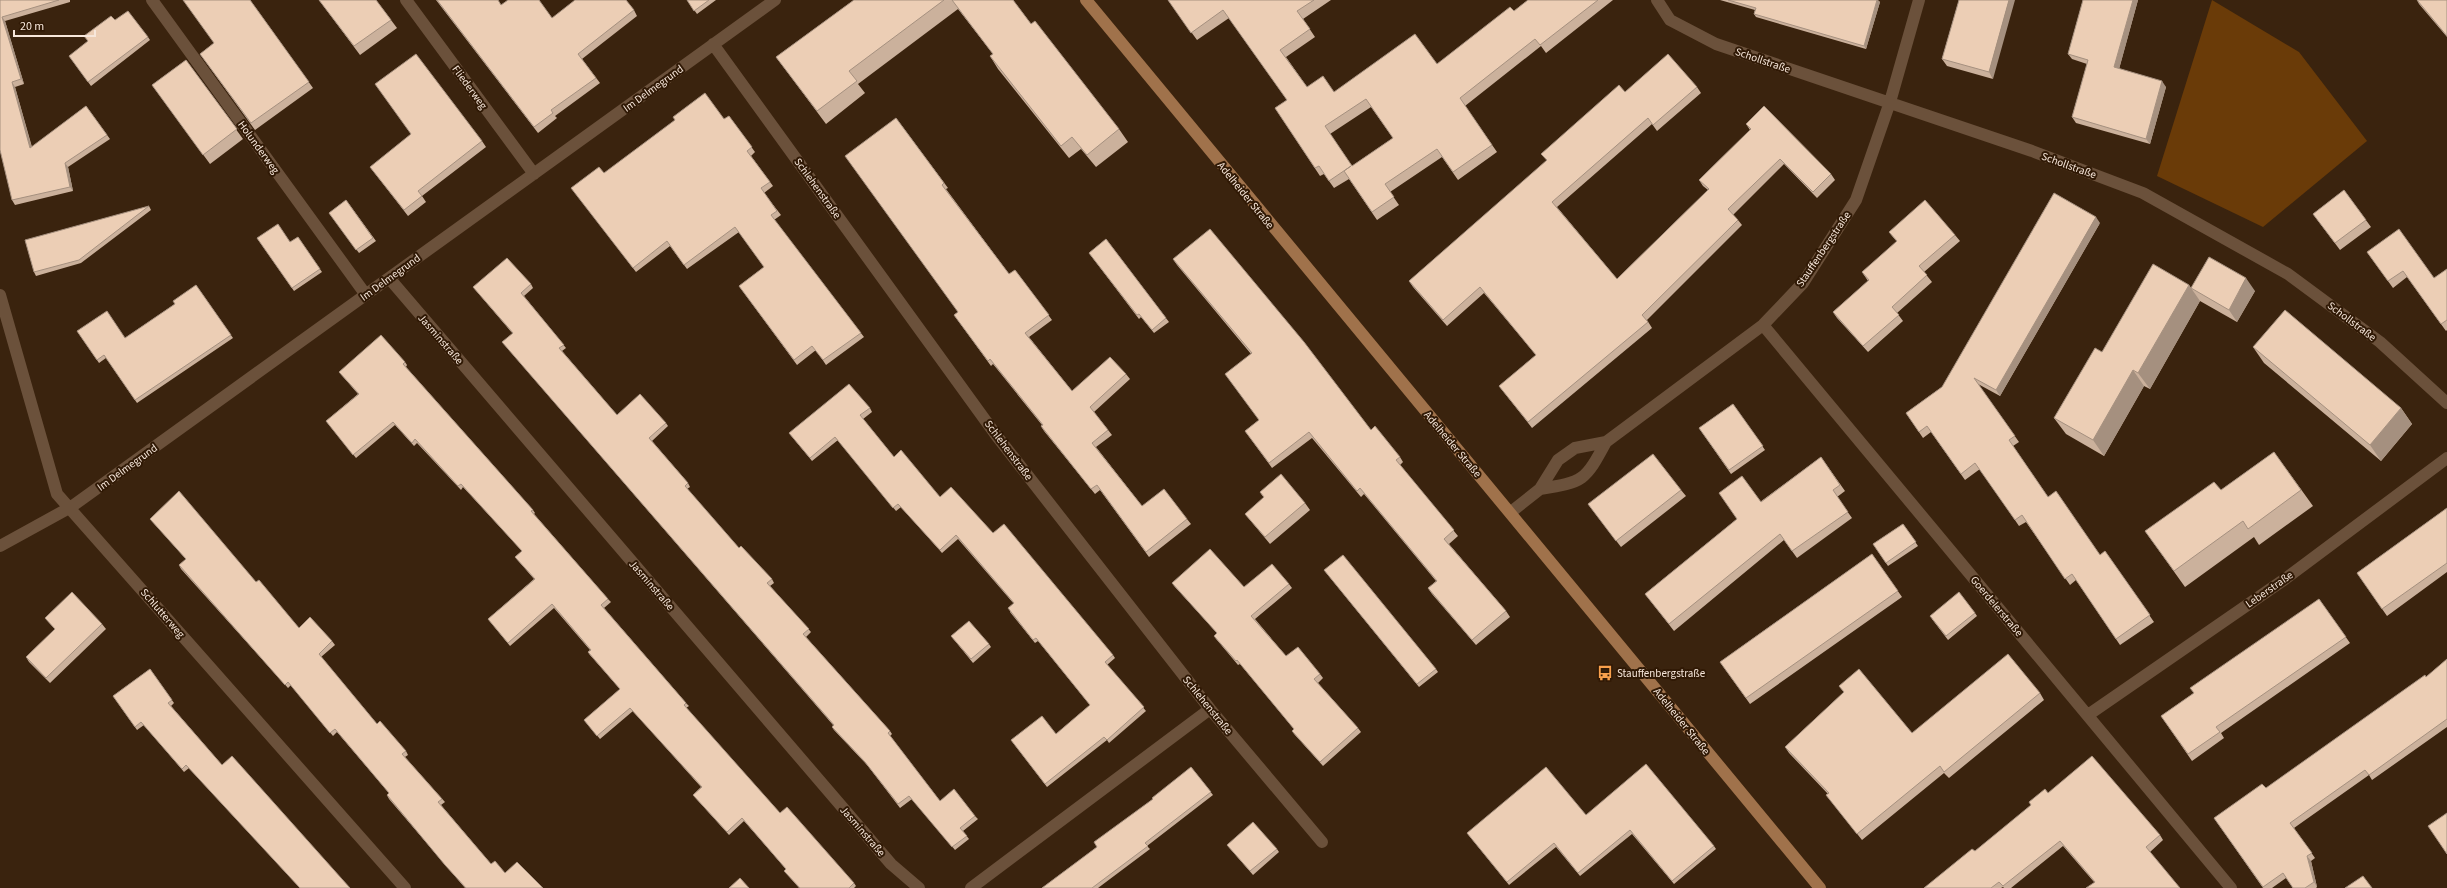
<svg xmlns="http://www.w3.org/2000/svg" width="2447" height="888" font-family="'Source Sans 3',sans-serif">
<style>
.green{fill:#6a3b08}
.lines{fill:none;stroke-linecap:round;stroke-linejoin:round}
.minor{stroke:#6b513b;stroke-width:12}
.major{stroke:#a0724b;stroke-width:12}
.wall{fill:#cbb19c;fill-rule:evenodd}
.shaded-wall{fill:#a5907f}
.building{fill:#ecceb5;stroke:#a5907f;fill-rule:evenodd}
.labels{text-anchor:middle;stroke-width:4;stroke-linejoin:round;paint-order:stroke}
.street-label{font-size:11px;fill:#f7e7db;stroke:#301905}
.poi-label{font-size:11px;fill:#f7e7db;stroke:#301905;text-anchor:start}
</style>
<rect width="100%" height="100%" fill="#3a230e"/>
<path class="green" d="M 2212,0 L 2299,52 L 2367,141 L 2263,227 L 2157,176 Z"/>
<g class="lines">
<path class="minor" d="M 152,0 L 366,295
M 406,0 L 534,174
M 1657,0 L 1670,20 L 1716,44 L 2032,151 L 2143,193 L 2288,274 L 2380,342 L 2447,403
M 713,44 L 996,435 L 1210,709 L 1322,842
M 389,278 L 891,864 L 919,888
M 0,295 L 57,494 L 405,888
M 1763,325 L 2231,888
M 1540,489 C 1584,482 1585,481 1606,442
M 1511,512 L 1540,489 L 1558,460 L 1575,448 L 1606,442 L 1763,325 L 1803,283 L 1856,200 L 1890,102 L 1919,0
M 0,546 L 71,507 L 775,0
M 2088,715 L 2285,579 L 2447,458
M 971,888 L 1210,709"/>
<path class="major" d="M 1086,0 L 1820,888"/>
</g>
<path class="wall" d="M 0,0 L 70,0 L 70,2 L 5,21 L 24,84 L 15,87 L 32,147 L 86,106 L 110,139 L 68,167 L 73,191 L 15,205 L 12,200 Z
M 250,0 L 313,88 L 255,130 L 200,54 L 214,43 Z
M 319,0 L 376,0 L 397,28 L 360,55 Z
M 436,0 L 501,5 L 552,18 L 634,10 L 637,16 L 582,59 L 600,83 L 555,116 L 557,118 L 538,133 Z
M 687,0 L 716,0 L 697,14 Z
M 854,0 L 1013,0 L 1031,24 L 1119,129 L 1128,142 L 1096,167 L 1081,149 L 1069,158 L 998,69 L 990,56 L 993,54 L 958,9 L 858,84 L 865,93 L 826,124 L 785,69 L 776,57 Z
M 1168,0 L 1331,0 L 1303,19 L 1315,37 L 1286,57 L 1307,87 L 1334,92 L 1437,64 L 1514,11 L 1528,0 L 1613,0 L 1546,53 L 1541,46 L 1465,106 L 1497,152 L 1458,180 L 1442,157 L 1390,192 L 1399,205 L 1377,220 L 1349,179 L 1334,188 L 1324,174 L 1320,176 L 1275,108 L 1287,100 L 1229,18 L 1197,40 ZM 1371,107 L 1393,138 L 1352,166 L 1330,134 Z
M 1720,0 L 1877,0 L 1880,2 L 1866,49 L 1756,17 L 1754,14 L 1755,10 Z
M 1959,0 L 1993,79 L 1947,66 L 1942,59 Z
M 2083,0 L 2138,0 L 2119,69 L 2166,87 L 2150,144 L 2076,123 L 2072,117 L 2087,64 L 2072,59 L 2068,54 Z
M 2417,0 L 2447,0 L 2447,37 L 2419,4 Z
M 148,37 L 150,40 L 91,86 L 69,56 Z
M 186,60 L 243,139 L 210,164 L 152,85 Z
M 1697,87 L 1701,93 L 1657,131 L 1652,124 L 1557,207 L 1617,279 L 1708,190 L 1703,186 L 1699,180 L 1750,130 L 1746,124 L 1831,174 L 1835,180 L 1817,198 L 1784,164 L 1733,215 L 1738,220 L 1742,225 L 1647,320 L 1652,328 L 1532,428 L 1499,386 L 1536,355 L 1484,293 L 1447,326 L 1413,287 L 1409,281 L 1547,161 L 1541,154 L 1625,92 Z
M 729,116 L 755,152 L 751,156 L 773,186 L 764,193 L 781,215 L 774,220 L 864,337 L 826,365 L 816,350 L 797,365 L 739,286 L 764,267 L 739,232 L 687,269 L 670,246 L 636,272 L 575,192 L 604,173 L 724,119 Z
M 896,118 L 948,188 L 946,189 L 1009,274 L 1015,270 L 1052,320 L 1029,337 L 1072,391 L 1126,374 L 1130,379 L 1094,412 L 1112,435 L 1096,447 L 1142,506 L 1187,519 L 1191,524 L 1149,557 L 1100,490 L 1095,494 L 1044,431 L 1041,426 L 1042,425 L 993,364 L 991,366 L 954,315 L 958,312 Z
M 482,141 L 486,147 L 422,196 L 426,202 L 408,216 L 370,167 Z
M 2344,190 L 2371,227 L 2340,250 L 2313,214 Z
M 346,200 L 376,241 L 359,253 L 329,213 Z
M 149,206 L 151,210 L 81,263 L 36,276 L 34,272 Z
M 2100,223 L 2000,396 L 1978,384 L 2019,442 L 2013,446 L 2048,497 L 2100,555 L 2105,551 L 2154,622 L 2120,645 L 2076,580 L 2070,585 L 2026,522 L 2019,526 L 1980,469 L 1965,480 L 1931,432 L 1923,438 L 1906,413 L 1942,387 Z
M 1889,232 L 1955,235 L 1960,241 L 1924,272 L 1932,282 L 1897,313 L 1903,321 L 1868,352 L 1837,318 L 1833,312 L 1868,281 L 1862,272 L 1897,242 Z
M 298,237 L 322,272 L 294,291 L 257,238 L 290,242 Z
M 1106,239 L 1169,322 L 1154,333 L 1141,317 L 1139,319 L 1089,253 Z
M 2367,252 L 2434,278 L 2447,269 L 2447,330 L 2446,331 L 2407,277 L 2393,288 Z
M 1173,259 L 1371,430 L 1400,457 L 1403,462 L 1400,465 L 1458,536 L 1449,544 L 1506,611 L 1510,617 L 1476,645 L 1432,594 L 1428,588 L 1436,581 L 1364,494 L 1361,497 L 1312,438 L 1272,468 L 1245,431 L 1259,420 L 1251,354 L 1177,265 Z
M 531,284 L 533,288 L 524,296 L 566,348 L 562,351 L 617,415 L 666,423 L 668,426 L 652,441 L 688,483 L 690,487 L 687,489 L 739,548 L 772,579 L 774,583 L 770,586 L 811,632 L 806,637 L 890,731 L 892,734 L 890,736 L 940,801 L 975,816 L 978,819 L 963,831 L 969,839 L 955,850 L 912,799 L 900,808 L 868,766 L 834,730 L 832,727 L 833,725 L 505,345 L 502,342 L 513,334 L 473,287 Z
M 196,285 L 233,338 L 137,403 L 106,358 L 99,363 L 77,331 L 125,338 L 175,304 Z
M 2189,285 L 2191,288 L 2255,291 L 2237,322 L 2200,301 L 2150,389 L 2144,386 L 2104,456 L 2066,434 L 2054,418 L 2102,352 Z
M 2253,347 L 2401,408 L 2412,424 L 2381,461 L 2264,363 Z
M 405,362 L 407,365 L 406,367 L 533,510 L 535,513 L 534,514 L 608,599 L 611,602 L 604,608 L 686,703 L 689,706 L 686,708 L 780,813 L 854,883 L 856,886 L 854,888 L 799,888 L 787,874 L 784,871 L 786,869 L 744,821 L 729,835 L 693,795 L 701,787 L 633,711 L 600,739 L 584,720 L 620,689 L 590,655 L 588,652 L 590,650 L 554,608 L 510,646 L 488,619 L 534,579 L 515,557 L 522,551 L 463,487 L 461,490 L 417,443 L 414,446 L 395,425 L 356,458 L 326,421 L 358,394 L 339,372 Z
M 1733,404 L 1765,450 L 1731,474 L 1699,428 Z
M 870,408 L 872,412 L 863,419 L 894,457 L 940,497 L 993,533 L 1113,655 L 1115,658 L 1107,665 L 1146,711 L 1109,743 L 1107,740 L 1047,787 L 1011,740 L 1056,734 L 1090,705 L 1038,641 L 1035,643 L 1010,612 L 1014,604 L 958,539 L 942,553 L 901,507 L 896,511 L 838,440 L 812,461 L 789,433 Z
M 2274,452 L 2313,506 L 2259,545 L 2254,537 L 2185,587 L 2145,531 L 2221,490 Z
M 1821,457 L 1845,491 L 1837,497 L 1852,518 L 1797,558 L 1784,540 L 1674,631 L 1645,594 L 1737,519 Z
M 1681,490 L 1686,496 L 1621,547 L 1588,504 Z
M 1260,492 L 1305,503 L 1310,510 L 1270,544 L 1245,514 L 1264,498 Z
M 2447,508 L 2447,572 L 2387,616 L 2357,573 Z
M 150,519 L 256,582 L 299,628 L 332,641 L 335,645 L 321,657 L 377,724 L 406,751 L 408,755 L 405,757 L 445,802 L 441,805 L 491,864 L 505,873 L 543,888 L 465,888 L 448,868 L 389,799 L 387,795 L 389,793 L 337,732 L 333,736 L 291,685 L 288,688 L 181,569 L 179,565 L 186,559 Z
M 1903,524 L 1918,546 L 1888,566 L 1873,544 Z
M 1872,554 L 1902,597 L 1750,704 L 1720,662 Z
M 1324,570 L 1436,669 L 1438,672 L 1419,687 Z
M 1172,583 L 1244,587 L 1289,584 L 1292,588 L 1255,619 L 1286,656 L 1320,674 L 1323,678 L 1318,683 L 1358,728 L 1361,732 L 1323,766 L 1295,735 L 1292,731 L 1294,729 L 1240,664 L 1238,665 L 1217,640 L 1214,636 L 1217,633 L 1175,587 Z
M 2319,599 L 2350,643 L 2221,733 L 2224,738 L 2192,761 L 2161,716 L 2194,693 Z
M 1975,613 L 1977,616 L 1948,640 L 1932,619 Z
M 45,618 L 102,624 L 106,629 L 50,683 L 29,662 L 26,657 L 55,629 Z
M 951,636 L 989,644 L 991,647 L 973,663 Z
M 2447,659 L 2447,727 L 2372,780 L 2369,775 L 2294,828 L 2315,858 L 2311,861 L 2317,887 L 2316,888 L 2293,888 L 2286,878 L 2272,888 L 2263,888 L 2214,818 L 2266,788 L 2426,677 Z
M 150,669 L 174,703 L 171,706 L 222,765 L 350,888 L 300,888 L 189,768 L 184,772 L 144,725 L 137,730 L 113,696 Z
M 1839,686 L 1912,733 L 2040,693 L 2044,700 L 1949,778 L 1944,773 L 1862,840 L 1831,801 L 1826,795 L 1828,794 L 1789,753 L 1785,747 L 1844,692 Z
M 1191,767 L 1213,795 L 1147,846 L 1150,849 L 1098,888 L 1042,888 L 1097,847 Z
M 2048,793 L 2160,835 L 2163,840 L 2150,852 L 2094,882 L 2063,846 L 2011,888 L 2004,888 L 2003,887 L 2001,888 L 1924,888 L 1975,851 Z
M 1586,815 L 1714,846 L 1716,849 L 1674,884 L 1632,834 L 1580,876 L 1556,847 L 1509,885 L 1467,833 Z
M 1227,845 L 1277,849 L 1279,852 L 1253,875 Z"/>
<path class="shaded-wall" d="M 1877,0 L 1878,0 L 1880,2 L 1866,49 L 1864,46 Z
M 2009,0 L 2015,0 L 1993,79 L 1989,72 Z
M 2133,0 L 2138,0 L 2118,73 L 2114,67 Z
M 2,17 L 5,21 L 24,84 L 21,79 Z
M 2162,81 L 2166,87 L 2150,144 L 2146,139 Z
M 12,82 L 15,87 L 33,152 L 30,148 Z
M 65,163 L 68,167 L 73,191 L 70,187 Z
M 2096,217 L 2100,223 L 2000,396 L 1996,390 Z
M 2246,278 L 2255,291 L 2237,322 L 2229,310 Z
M 2189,285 L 2200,301 L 2150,389 L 2138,373 Z
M 2133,370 L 2144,386 L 2104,456 L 2093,440 Z
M 2401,408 L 2412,424 L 2381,461 L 2370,445 Z
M 2307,856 L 2311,861 L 2317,887 L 2314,882 Z"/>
<path class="building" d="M 0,0 L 59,0 L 2,17 L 21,79 L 12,82 L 30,148 L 86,106 L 107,135 L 65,163 L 70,187 L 12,200 L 0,150 Z
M 183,0 L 250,0 L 309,82 L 251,123 L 200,54 L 214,43 Z
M 319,0 L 376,0 L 391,20 L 354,46 Z
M 437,0 L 498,0 L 501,5 L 508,0 L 539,0 L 552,18 L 575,0 L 626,0 L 634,10 L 578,54 L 596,78 L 551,110 L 553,113 L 534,127 Z
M 687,0 L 709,0 L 694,11 Z
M 854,0 L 944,0 L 849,71 L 857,81 L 817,111 L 776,57 Z
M 952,0 L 1013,0 L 1031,24 L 1035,21 L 1119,129 L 1087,155 L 1072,137 L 1061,146 L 990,56 L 993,54 Z
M 1168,0 L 1314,0 L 1297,11 L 1310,29 L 1280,50 L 1307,87 L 1323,76 L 1334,92 L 1415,34 L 1437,64 L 1510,7 L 1514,11 L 1528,0 L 1598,0 L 1540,45 L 1535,39 L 1460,98 L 1492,145 L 1453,172 L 1437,149 L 1385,184 L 1394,197 L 1372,212 L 1344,171 L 1351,166 L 1329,181 L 1319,166 L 1315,168 L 1275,108 L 1287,100 L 1223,10 L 1191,33 ZM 1366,99 L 1393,138 L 1352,166 L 1325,126 Z
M 1728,0 L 1877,0 L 1864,46 L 1754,14 L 1756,8 Z
M 1959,0 L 2009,0 L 1989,72 L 1942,59 Z
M 2083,0 L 2133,0 L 2114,67 L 2162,81 L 2146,139 L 2072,117 L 2088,60 L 2068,54 Z
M 2417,0 L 2447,0 L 2447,36 Z
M 128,11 L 148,37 L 88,82 L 69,56 L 88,41 L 84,36 L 111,16 L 115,20 Z
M 416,54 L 482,141 L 418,191 L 422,196 L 404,210 L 370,167 L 411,134 L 375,84 Z
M 1668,54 L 1697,87 L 1653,125 L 1648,118 L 1552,202 L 1617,279 L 1709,189 L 1699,180 L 1751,129 L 1746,124 L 1764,106 L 1831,174 L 1813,192 L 1780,159 L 1728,209 L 1738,220 L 1642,315 L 1648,322 L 1528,422 L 1499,386 L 1536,355 L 1480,287 L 1443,320 L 1409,281 L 1547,160 L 1541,154 L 1619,85 L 1625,92 Z
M 186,60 L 237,129 L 203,155 L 152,85 Z
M 705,93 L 724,119 L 729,116 L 752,147 L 747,151 L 770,182 L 761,188 L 777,211 L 771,215 L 861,333 L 823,360 L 812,346 L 794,360 L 739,286 L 764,267 L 735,227 L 684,265 L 667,241 L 633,268 L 571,188 L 599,167 L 604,173 L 675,120 L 673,117 Z
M 896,118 L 944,183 L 942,185 L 1009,274 L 1015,270 L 1049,315 L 1025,333 L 1072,391 L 1110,357 L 1126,374 L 1090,407 L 1108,430 L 1092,443 L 1142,506 L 1164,489 L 1187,519 L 1146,552 L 1097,485 L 1091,489 L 1041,426 L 1043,425 L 990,359 L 988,361 L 954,315 L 958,312 L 845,156 Z
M 2344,190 L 2366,220 L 2335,243 L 2313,214 Z
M 2054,193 L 2096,217 L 1996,390 L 1974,378 L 2015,436 L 2009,440 L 2048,497 L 2056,491 L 2100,555 L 2105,551 L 2150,615 L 2116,639 L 2072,574 L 2065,579 L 2022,515 L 2015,520 L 1975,463 L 1961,474 L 1927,426 L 1919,432 L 1906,413 L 1942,387 Z
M 346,200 L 373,238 L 356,250 L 329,213 Z
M 1925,200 L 1955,235 L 1919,266 L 1927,275 L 1892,307 L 1899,315 L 1863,346 L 1833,312 L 1869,280 L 1862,272 L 1897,241 L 1889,232 Z
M 149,206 L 79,260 L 34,272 L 25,240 Z
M 278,224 L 290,242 L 298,237 L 320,269 L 292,288 L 257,238 Z
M 1210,229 L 1304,342 L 1371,430 L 1375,426 L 1400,457 L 1396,460 L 1454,530 L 1444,539 L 1506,611 L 1472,640 L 1428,588 L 1437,581 L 1360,488 L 1357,491 L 1309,432 L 1269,463 L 1245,431 L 1259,420 L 1225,374 L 1252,353 L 1173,259 Z
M 2399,229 L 2434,278 L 2447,269 L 2447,320 L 2441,324 L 2403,271 L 2388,281 L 2367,252 Z
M 1106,239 L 1166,318 L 1152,330 L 1139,314 L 1137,315 L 1089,253 Z
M 2209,257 L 2246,278 L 2229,310 L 2191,288 Z
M 507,258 L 531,284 L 521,293 L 564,345 L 559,348 L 617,415 L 640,394 L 666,423 L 649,438 L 688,483 L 685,486 L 739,548 L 741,546 L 772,579 L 767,583 L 809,629 L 803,634 L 890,731 L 888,733 L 940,801 L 954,789 L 975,816 L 960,828 L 967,836 L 952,847 L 909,796 L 898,804 L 865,762 L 832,727 L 834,725 L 502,342 L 513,333 L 473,287 Z
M 2153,264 L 2189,285 L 2138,373 L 2133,370 L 2093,440 L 2054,418 L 2095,348 L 2102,352 Z
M 196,285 L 231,335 L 135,400 L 104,355 L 97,360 L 77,331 L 107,311 L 125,338 L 175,304 L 173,301 Z
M 2285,310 L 2401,408 L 2370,445 L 2253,347 Z
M 381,335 L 405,362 L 403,364 L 533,510 L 531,511 L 608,599 L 601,605 L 686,703 L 684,705 L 780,813 L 787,807 L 854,883 L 849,888 L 800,888 L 784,871 L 786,869 L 742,818 L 727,832 L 693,795 L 702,787 L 630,708 L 597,736 L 584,720 L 620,689 L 588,652 L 591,650 L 552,604 L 508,643 L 488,619 L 535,579 L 515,557 L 522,551 L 461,484 L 458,486 L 415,439 L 412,443 L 393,422 L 353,455 L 326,421 L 359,394 L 339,372 Z
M 849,384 L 870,408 L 860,415 L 894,457 L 901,450 L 940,497 L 951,487 L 993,533 L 1004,524 L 1113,655 L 1105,662 L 1144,707 L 1107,740 L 1104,737 L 1045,784 L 1011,740 L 1042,716 L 1056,734 L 1090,705 L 1036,638 L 1033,640 L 1008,608 L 1014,603 L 956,535 L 940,550 L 898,504 L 893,508 L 835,437 L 810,458 L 789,433 Z
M 1733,404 L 1763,446 L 1729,470 L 1699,428 Z
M 2274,452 L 2301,490 L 2248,529 L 2243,521 L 2174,571 L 2145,531 L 2214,482 L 2221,490 Z
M 1653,454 L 1681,490 L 1616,541 L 1588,504 Z
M 1821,457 L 1840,485 L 1833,490 L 1848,512 L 1792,551 L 1780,534 L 1669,624 L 1645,594 L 1737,519 L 1719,493 L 1742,476 L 1761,502 Z
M 1281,474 L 1305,503 L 1265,537 L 1245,514 L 1264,497 L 1260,492 Z
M 179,491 L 256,582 L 259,580 L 299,628 L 310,617 L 332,641 L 319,654 L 377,724 L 380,721 L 406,751 L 402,754 L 442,799 L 438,802 L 491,864 L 495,861 L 505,873 L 517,862 L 543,888 L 466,888 L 445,865 L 387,795 L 389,793 L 335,729 L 330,733 L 288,682 L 285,685 L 179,565 L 186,559 L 150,519 Z
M 2447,508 L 2447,563 L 2382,609 L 2357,573 Z
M 1903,524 L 1916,542 L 1886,563 L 1873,544 Z
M 1210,549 L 1244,587 L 1272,564 L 1289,584 L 1251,616 L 1286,656 L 1298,647 L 1320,674 L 1314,679 L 1358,728 L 1320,762 L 1292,731 L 1294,729 L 1237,660 L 1236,661 L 1214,636 L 1217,633 L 1172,583 Z
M 1872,554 L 1898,591 L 1746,698 L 1720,662 Z
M 1343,555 L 1436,669 L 1417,684 L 1324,570 Z
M 72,592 L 102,624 L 46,678 L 26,657 L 55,629 L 45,618 Z
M 1959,592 L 1975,613 L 1946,636 L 1930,616 Z
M 2319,599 L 2346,637 L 2216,727 L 2220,732 L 2188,754 L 2161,716 L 2194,693 L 2190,688 Z
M 969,621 L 989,644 L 971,659 L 951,636 Z
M 2008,654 L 2040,693 L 1944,772 L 1940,766 L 1857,834 L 1826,795 L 1829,793 L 1785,747 L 1844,692 L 1839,686 L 1859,669 L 1912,733 Z
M 2447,659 L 2447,719 L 2369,775 L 2365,770 L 2290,823 L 2312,853 L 2307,856 L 2314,882 L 2305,888 L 2293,888 L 2283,873 L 2263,887 L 2214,818 L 2262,784 L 2266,788 L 2425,675 L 2426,677 Z
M 150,669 L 172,700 L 168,703 L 222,765 L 232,756 L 350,888 L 300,888 L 186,765 L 182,769 L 141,722 L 135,727 L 113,696 Z
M 2092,756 L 2160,835 L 2146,847 L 2180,888 L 2086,888 L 2095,882 L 2060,841 L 2003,886 L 1999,882 L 1991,888 L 1924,888 L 1972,849 L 1975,851 L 2031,805 L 2029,802 L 2045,789 L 2048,793 Z
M 1646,764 L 1714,846 L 1672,881 L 1630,830 L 1578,873 L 1554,843 L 1507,882 L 1467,833 L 1546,767 L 1586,815 Z
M 1191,767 L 1211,792 L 1145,843 L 1148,846 L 1092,888 L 1042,888 L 1097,847 L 1094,842 L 1153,799 L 1152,798 Z
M 2447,813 L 2447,854 L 2428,826 Z
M 1253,822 L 1277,849 L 1250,871 L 1227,845 Z
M 2363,876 L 2372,888 L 2345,888 Z
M 740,878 L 749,888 L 729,888 Z"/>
<defs>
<symbol id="bus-bare" viewBox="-9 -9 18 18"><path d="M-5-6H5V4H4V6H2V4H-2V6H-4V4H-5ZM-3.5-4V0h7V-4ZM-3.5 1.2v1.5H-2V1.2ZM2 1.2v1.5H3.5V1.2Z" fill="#f9a04c" stroke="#301905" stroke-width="2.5" paint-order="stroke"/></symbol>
</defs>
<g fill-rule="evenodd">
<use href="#bus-bare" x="1594" y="662" width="22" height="22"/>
</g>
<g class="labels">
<g class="street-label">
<text transform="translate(1763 60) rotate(19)" y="4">Schollstraße</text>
<text transform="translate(470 87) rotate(54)" y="4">Fliederweg</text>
<text transform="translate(653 88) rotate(-36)" y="4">Im Delmegrund</text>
<text transform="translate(259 147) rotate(54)" y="4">Holunderweg</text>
<text transform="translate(2069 165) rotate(20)" y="4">Schollstraße</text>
<text transform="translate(818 188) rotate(54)" y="4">Schlehenstraße</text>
<text transform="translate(1246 195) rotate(51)" y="4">Adelheider Straße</text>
<text transform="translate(1823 249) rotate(-56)" y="4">Stauffenbergstraße</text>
<text transform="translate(390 277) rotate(-36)" y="4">Im Delmegrund</text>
<text transform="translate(2352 321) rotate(37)" y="4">Schollstraße</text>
<text transform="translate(441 339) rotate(49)" y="4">Jasminstraße</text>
<text transform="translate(1453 444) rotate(50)" y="4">Adelheider Straße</text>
<text transform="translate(1009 450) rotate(53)" y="4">Schlehenstraße</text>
<text transform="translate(127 467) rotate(-36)" y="4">Im Delmegrund</text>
<text transform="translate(652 585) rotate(49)" y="4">Jasminstraße</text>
<text transform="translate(2269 589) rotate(-35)" y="4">Leberstraße</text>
<text transform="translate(1997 606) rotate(50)" y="4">Goerdelerstraße</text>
<text transform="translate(163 613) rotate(49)" y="4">Schlutterweg</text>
<text transform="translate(1208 705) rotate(51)" y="4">Schlehenstraße</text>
<text transform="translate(1682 721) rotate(51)" y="4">Adelheider Straße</text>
<text transform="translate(863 831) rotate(49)" y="4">Jasminstraße</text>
</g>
<g class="poi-label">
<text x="1617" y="677">Stauffenbergstraße</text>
</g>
</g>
<path d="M14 30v6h81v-6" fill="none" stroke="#f7e7db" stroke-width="2"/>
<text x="20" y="30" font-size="12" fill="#f7e7db" stroke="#301905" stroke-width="3" paint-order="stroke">20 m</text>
</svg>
